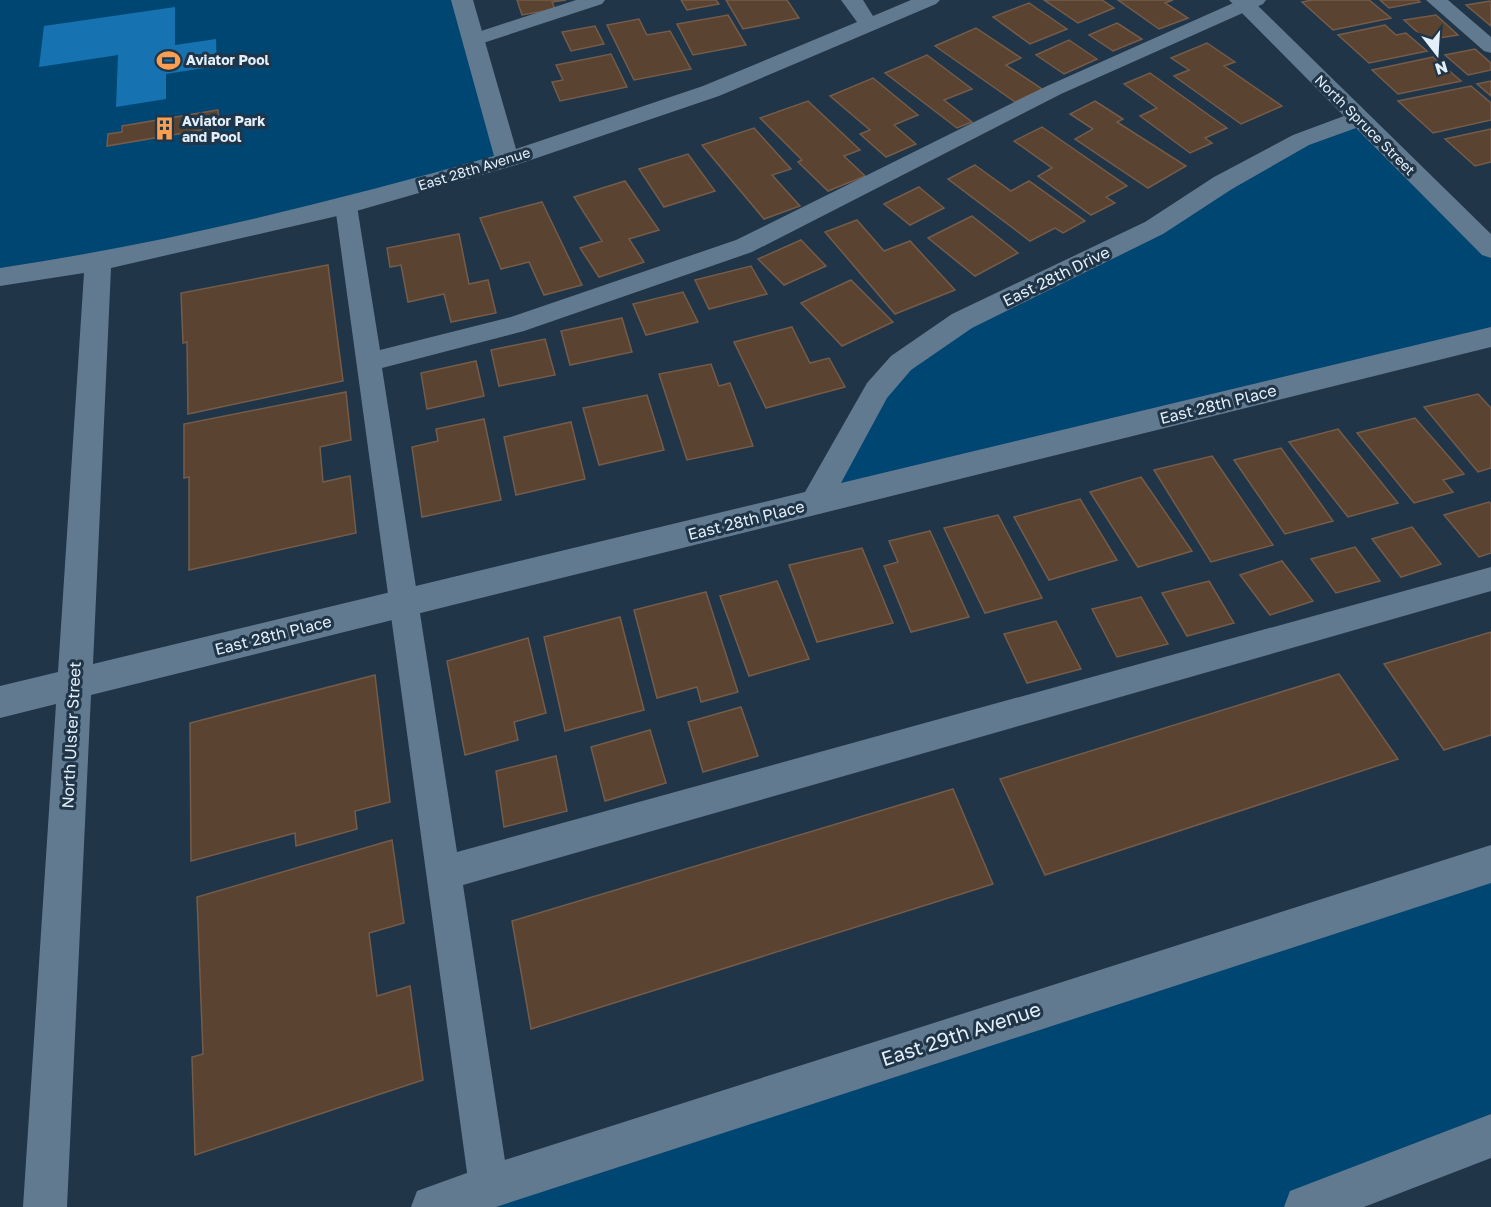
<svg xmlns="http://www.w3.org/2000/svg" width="1491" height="1207" font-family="'Golos Text',sans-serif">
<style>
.green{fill:#004672}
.water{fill:#1672b0}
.building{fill:#5a4331;stroke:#755c4a;stroke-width:1.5}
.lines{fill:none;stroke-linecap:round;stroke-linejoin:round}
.service{fill:#627a8f;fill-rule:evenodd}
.minor{fill:#627a8f;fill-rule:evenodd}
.tertiary{fill:#627a8f;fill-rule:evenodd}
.labels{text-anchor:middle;stroke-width:6;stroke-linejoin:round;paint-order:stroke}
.far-poi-label{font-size:14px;font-weight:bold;fill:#e2effb;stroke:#203547;text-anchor:start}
.far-street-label{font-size:14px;fill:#e2effb;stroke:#203547}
.street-label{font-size:16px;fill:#e2effb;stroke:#203547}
.near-street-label{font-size:20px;fill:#e2effb;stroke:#203547}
</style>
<rect width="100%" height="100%" fill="#203547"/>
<path class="green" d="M 0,0 L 462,0 L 507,160 L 346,206 L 0,277 Z
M 1359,119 L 1491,249 L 1491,337 L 815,503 L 901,363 L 1223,183 Z
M 1491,864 L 1491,1136 L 1306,1207 L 433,1207 Z"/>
<path class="water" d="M 175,7 L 175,45 L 216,39 L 217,66 L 166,74 L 166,99 L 116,107 L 118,55 L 39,67 L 44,26 Z"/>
<path class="building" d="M 517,0 L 566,0 L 552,2 L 555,9 L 522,15 Z
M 681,0 L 716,0 L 719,4 L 687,10 Z
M 726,0 L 787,0 L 799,18 L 743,29 Z
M 1044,0 L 1102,0 L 1114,8 L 1078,23 Z
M 1118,0 L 1173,0 L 1165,3 L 1188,18 L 1159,29 Z
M 1312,0 L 1369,0 L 1391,18 L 1333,30 L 1302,2 Z
M 1380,0 L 1418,0 L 1420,2 L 1389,8 Z
M 1490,1 L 1491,2 L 1491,26 L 1466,5 Z
M 1029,3 L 1067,29 L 1030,44 L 993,17 Z
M 728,15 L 746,45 L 693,55 L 677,24 Z
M 1436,15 L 1458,35 L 1426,40 L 1404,20 Z
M 639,19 L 647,35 L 670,31 L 691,69 L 634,80 L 607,25 Z
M 1117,23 L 1142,39 L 1113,51 L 1089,35 Z
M 1385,25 L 1396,35 L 1406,33 L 1427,51 L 1369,63 L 1338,35 Z
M 595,26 L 604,44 L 571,51 L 562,32 Z
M 976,28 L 1021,58 L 1006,65 L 1042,89 L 1015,102 L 935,46 Z
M 1069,40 L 1097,59 L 1064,74 L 1036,55 Z
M 1207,43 L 1235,62 L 1224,66 L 1282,106 L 1241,124 L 1174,76 L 1189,70 L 1171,58 Z
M 1475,49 L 1491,63 L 1491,70 L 1468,75 L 1445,55 Z
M 611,54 L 627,87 L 560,101 L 552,82 L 563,80 L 556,65 Z
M 927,55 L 972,89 L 944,100 L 972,122 L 957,128 L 885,73 Z
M 1433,57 L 1461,81 L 1398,94 L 1372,70 Z
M 1150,73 L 1227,128 L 1205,138 L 1212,143 L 1190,153 L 1140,116 L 1157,108 L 1124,84 Z
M 873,78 L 918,115 L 894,125 L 916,144 L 886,157 L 860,134 L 870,130 L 830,96 Z
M 1491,81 L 1491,96 L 1477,84 Z
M 1471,86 L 1491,103 L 1491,120 L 1433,133 L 1398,101 Z
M 808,101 L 860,150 L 844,156 L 865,176 L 828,191 L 798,162 L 802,160 L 760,118 Z
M 1095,101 L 1123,119 L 1117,122 L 1186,166 L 1148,188 L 1075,139 L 1093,129 L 1070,114 Z
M 218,110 L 219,127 L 107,146 L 108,134 L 122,132 L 122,126 Z
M 1042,127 L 1127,186 L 1106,197 L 1115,203 L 1091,215 L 1038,176 L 1052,168 L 1014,141 Z
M 754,128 L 791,169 L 772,175 L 800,206 L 764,219 L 702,145 Z
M 1491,129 L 1491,162 L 1475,166 L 1445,139 Z
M 688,154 L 715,191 L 664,207 L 639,169 Z
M 975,165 L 1011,191 L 1029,181 L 1085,221 L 1063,233 L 1055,228 L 1030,241 L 948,179 Z
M 625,181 L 659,230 L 629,239 L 644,262 L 599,277 L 580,248 L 602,241 L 574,197 Z
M 919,187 L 944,208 L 910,225 L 884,204 Z
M 542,202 L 582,285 L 544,295 L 529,262 L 501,269 L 480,218 Z
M 972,216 L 1018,253 L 975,276 L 928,238 Z
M 857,220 L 884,251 L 910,241 L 955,290 L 895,314 L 825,232 Z
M 459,234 L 469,284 L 488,280 L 496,313 L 451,322 L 444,294 L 408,302 L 401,265 L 390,267 L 387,248 Z
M 801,240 L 826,266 L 784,285 L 758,259 Z
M 328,265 L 343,381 L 188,414 L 187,342 L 183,343 L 181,293 Z
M 751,266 L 767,294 L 709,309 L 695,280 Z
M 851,280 L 893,322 L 842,346 L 801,303 Z
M 683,292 L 698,322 L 646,335 L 633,304 Z
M 622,318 L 632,352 L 570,365 L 561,331 Z
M 792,327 L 810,363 L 829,358 L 845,387 L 766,408 L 734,342 Z
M 545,339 L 555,375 L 499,386 L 491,350 Z
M 476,361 L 484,396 L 427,409 L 421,373 Z
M 711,364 L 719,386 L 730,383 L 753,446 L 687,460 L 659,374 Z
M 346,392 L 351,440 L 320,447 L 323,482 L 350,476 L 356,533 L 189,570 L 189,477 L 184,478 L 184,424 Z
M 1478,394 L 1491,408 L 1491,468 L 1478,472 L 1424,407 Z
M 647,395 L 664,450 L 599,465 L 583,408 Z
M 1415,418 L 1464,474 L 1443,480 L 1453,492 L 1414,503 L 1357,433 Z
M 484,419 L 501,500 L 422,517 L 412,447 L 438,441 L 436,429 Z
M 571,422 L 585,479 L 516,495 L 504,437 Z
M 1338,429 L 1398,503 L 1348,517 L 1289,442 Z
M 1281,448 L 1333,521 L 1285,534 L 1234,460 Z
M 1212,456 L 1273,545 L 1211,562 L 1154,470 Z
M 1141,477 L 1192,551 L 1138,567 L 1090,492 Z
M 1080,499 L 1117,560 L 1049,580 L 1014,517 Z
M 1489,502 L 1491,504 L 1491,553 L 1479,557 L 1444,515 Z
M 998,515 L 1042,598 L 985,613 L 944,528 Z
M 1412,527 L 1441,564 L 1401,577 L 1372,539 Z
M 930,531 L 969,617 L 911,632 L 884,566 L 898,562 L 889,541 Z
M 1355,547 L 1380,581 L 1336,593 L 1311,559 Z
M 862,548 L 893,623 L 817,642 L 789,565 Z
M 1282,561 L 1313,601 L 1270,615 L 1240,575 Z
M 777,581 L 809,659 L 749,676 L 720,596 Z
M 1209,581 L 1234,623 L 1187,636 L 1162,593 Z
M 706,592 L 738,692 L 701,702 L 697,687 L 657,698 L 634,610 Z
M 1141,597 L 1168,644 L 1117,657 L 1092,609 Z
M 620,617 L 644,710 L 565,731 L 544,637 Z
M 1056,621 L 1081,669 L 1027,683 L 1004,634 Z
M 1491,632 L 1491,735 L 1444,750 L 1384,664 Z
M 528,638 L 546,713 L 514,722 L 518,740 L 465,755 L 447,661 Z
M 1339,674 L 1398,759 L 1045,875 L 1000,779 Z
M 375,675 L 390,802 L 355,811 L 357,829 L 296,846 L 295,833 L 191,861 L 190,723 Z
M 741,707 L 758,756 L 703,772 L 688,722 Z
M 650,730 L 666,783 L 605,801 L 591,747 Z
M 556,756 L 567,811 L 504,827 L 496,771 Z
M 953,789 L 993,884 L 531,1029 L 512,921 Z
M 392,840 L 404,923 L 369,933 L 377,996 L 410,986 L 423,1080 L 195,1155 L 192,1057 L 203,1054 L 197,897 Z"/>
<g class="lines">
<path class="service" d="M 576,0 L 605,0 L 602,4 L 480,44 L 466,44 L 463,40 L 466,36 Z
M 1240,0 L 1266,0 L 1263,4 L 1061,94 L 752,252 L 524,331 L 382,368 L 457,852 L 1491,567 L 1491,591 L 463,885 L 509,1187 L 503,1201 L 490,1207 L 475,1201 L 469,1187 L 335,206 L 338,201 L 346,199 L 354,201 L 357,206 L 380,350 L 511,317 L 736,240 L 1047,86 Z
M 1426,0 L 1448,0 L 1491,37 L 1491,53 L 1484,51 Z"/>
<path class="minor" d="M 451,0 L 473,0 L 516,149 L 703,86 L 857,22 L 841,0 L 863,0 L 873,16 L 911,0 L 940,0 L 936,4 L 719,96 L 516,165 L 346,214 L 111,268 L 93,664 L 805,492 L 867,383 L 891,356 L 952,314 L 1145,222 L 1214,177 L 1293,135 L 1344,116 L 1229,0 L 1252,0 L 1491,234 L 1491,258 L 1482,255 L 1356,128 L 1309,145 L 1232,189 L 1163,234 L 972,328 L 911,370 L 887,398 L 841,483 L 1491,327 L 1491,347 L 91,695 L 67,1207 L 23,1207 L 56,704 L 0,718 L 0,686 L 58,672 L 84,273 L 0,286 L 0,268 C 168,243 331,202 494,156 Z"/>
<path class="tertiary" d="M 1491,845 L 1491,883 L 496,1207 L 411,1207 L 417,1191 L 489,1165 Z
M 1491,1114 L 1491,1158 L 1364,1207 L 1284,1207 L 1290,1191 Z"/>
</g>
<defs>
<symbol id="stadium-bare" viewBox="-9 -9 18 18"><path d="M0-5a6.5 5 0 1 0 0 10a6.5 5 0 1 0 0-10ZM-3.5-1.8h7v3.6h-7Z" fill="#fb9e50" stroke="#203547" stroke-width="2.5" paint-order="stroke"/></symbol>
<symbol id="building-bare" viewBox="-9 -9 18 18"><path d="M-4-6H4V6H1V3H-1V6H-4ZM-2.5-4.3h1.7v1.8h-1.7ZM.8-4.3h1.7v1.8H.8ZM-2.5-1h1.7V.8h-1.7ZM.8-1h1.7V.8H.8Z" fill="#fb9e50" stroke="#203547" stroke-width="2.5" paint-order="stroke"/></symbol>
</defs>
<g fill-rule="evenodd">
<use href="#stadium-bare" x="152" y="44" width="33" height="33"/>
<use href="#building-bare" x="148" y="112" width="33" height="33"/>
</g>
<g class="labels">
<g class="far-poi-label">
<text x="186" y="65">Aviator Pool</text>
<text x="182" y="126">Aviator Park<tspan x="182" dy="16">and Pool</tspan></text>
</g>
<g class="far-street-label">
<text transform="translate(1365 125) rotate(45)" y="5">North Spruce Street</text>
<text transform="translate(474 169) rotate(-17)" y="5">East 28th Avenue</text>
</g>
<g class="street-label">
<text transform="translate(1056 276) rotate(-26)" y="6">East 28th Drive</text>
<text transform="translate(1218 404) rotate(-14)" y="6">East 28th Place</text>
<text transform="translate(746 520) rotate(-14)" y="6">East 28th Place</text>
<text transform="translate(273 635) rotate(-14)" y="6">East 28th Place</text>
<text transform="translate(71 735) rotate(-87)" y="6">North Ulster Street</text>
</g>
<g class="near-street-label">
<text transform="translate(961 1034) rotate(-18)" y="7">East 29th Avenue</text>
</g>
</g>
<g transform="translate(1437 54) rotate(163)" stroke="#203547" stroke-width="4.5" paint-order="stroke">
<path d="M0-4.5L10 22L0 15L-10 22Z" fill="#e2effb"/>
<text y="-9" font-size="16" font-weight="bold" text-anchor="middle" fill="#e2effb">N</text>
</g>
</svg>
